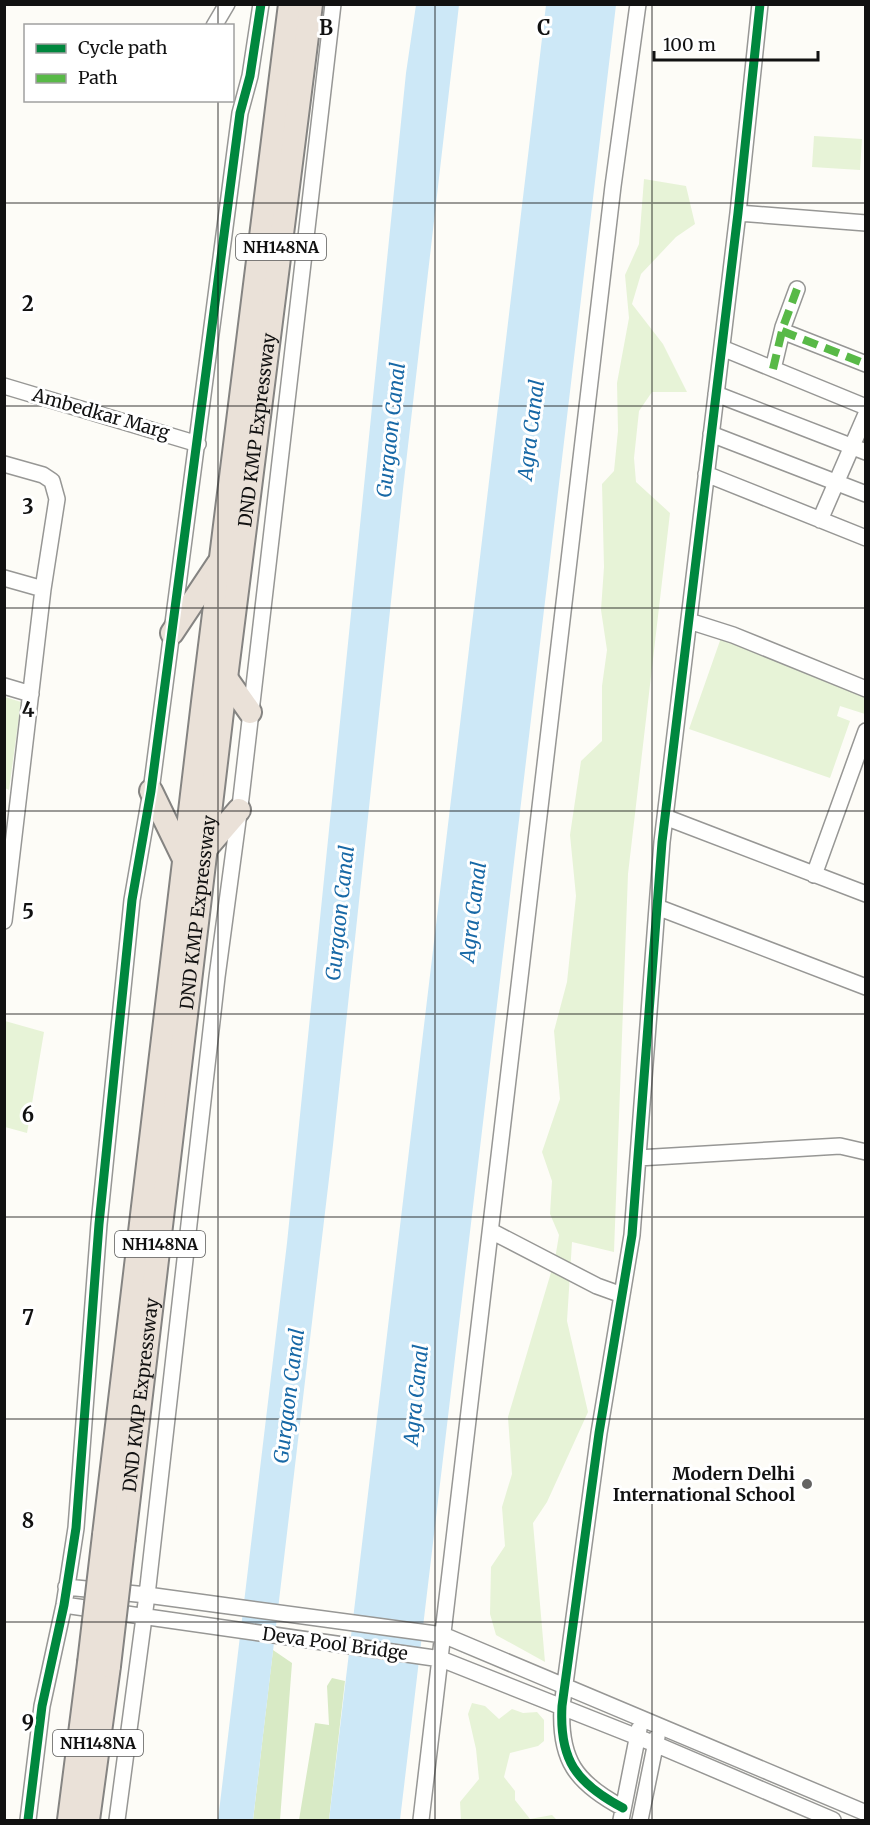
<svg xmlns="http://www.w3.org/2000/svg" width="870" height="1825" font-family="Merriweather,serif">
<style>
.green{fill:#e7f3d7}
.forest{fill:#d8eac5}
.water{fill:#cde8f7}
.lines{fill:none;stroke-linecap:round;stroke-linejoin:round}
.minor-casing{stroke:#979795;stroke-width:18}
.highway-casing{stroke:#858482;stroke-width:26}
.minor{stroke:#fffffe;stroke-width:15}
.highway{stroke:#eae1d8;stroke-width:22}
.highway-bridge-casing{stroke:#858482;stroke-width:26;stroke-linecap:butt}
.highway-bridge{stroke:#eae1d8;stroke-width:22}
.quiet{stroke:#58b947;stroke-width:8;stroke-dasharray:15 8;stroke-linecap:butt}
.cycleway-casing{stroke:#fff;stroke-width:13}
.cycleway{stroke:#00873e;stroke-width:9}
.grid{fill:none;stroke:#111;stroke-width:1.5;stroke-opacity:0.55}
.poi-dot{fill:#646362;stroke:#fff;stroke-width:2}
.labels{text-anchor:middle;stroke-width:6;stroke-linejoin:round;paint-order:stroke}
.shield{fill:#fff;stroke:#585858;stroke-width:1.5}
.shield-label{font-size:16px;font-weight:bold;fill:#111}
.street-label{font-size:18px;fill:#111;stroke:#fff}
.poi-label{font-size:18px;font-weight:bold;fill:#111;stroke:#fff;text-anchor:end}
.water-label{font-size:20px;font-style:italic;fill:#1768a6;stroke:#fff}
.grid-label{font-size:20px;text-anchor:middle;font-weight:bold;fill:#111;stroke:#fff;stroke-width:6;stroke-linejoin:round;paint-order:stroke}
</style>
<rect width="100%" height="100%" fill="#fdfcf7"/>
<path class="green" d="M 814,136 L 862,139 L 860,170 L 812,167 Z
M 644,179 L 686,186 L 695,224 L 676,237 L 641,274 L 632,304 L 663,344 L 687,392 L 652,392 L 639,411 L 634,458 L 636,482 L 670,513 L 628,874 L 614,1252 L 572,1242 L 567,1321 L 588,1412 L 547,1502 L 533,1523 L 545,1662 L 496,1635 L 490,1614 L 491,1567 L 505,1546 L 502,1507 L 512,1474 L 508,1417 L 555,1259 L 559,1235 L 550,1214 L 552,1181 L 542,1152 L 560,1099 L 554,1031 L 567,982 L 576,896 L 570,835 L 581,761 L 602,741 L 602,686 L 607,650 L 601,610 L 604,567 L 602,484 L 614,471 L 618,431 L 617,383 L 629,318 L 625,275 L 639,244 Z
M 722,635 L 865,685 L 865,714 L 840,706 L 837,716 L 850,721 L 830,778 L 689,729 Z
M 5,697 L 21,702 L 9,790 L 5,788 Z
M 5,1021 L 44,1032 L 27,1133 L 5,1127 Z
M 472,1703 L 485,1706 L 499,1719 L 512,1709 L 523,1713 L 537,1712 L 544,1720 L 544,1741 L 538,1746 L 510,1753 L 504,1777 L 515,1791 L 515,1800 L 530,1819 L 552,1815 L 557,1820 L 461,1820 L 460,1802 L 479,1779 L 476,1749 L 468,1714 Z"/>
<path class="forest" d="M 273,1650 L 292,1663 L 280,1820 L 253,1820 Z
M 332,1678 L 345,1681 L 329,1820 L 299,1820 L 315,1723 L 329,1725 L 327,1686 Z"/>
<path class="water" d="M 416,5 L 459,5 L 403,489 L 333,1145 L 253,1820 L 218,1820 L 287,1243 L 406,73 Z
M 546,5 L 616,5 L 400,1820 L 329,1820 Z"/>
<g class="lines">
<defs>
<path id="minor" d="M 214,26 L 227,4
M 738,213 L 866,223
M 782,331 L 866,364
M 722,348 L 866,407
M 773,369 L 783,327 L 797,289
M 4,386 L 198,444
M 716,394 L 866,452
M 711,434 L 866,494
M 4,464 L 43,475 L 52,481 L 57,499 L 43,589 L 4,921
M 706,474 L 866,538
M 820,520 L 866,414
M 4,578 L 43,589
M 689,621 L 733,635 L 866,689
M 4,686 L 31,694
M 665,817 L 866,894
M 814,875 L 866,731
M 657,907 L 866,987
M 638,1158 L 840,1146 L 866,1152
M 491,1231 L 597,1286 L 622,1295
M 66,1587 L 147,1595 L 443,1635 L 866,1813
M 64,1605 L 441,1659 L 655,1744 L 833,1820
M 623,1808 C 576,1783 559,1760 562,1706 L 599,1433 L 632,1235 L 662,842 L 738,213 L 760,4
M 28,1820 L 42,1706 L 64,1605 L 76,1528 L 99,1224 L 132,900 L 151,791 L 240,113 L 250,76 L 261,4
M 117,1820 L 147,1595 L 217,977 L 241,798 L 333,4
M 421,1820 L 613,186 L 638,4
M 621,1820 L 639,1729
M 640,1820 L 657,1737"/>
<g id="highway">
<path d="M 172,633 L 218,564"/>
<path d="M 226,678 L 250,712"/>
<path d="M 151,791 L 184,859"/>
<path d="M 208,846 L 239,810"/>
<path d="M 104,1535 L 203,702 L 290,4"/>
<path id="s1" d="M 124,1538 L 226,678 L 311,4"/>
<path d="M 69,1820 L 89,1663"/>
<path d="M 88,1820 L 109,1666"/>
</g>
</defs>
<use href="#minor" class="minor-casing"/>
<use href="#highway" class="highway-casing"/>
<use href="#minor" class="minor"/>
<use href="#highway" class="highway"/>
<defs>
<path id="highway-bridge" d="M 89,1663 L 104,1535
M 109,1666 L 124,1538"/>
</defs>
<use href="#highway-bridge" class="highway-bridge-casing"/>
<use href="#highway-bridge" class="highway-bridge"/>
<path class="quiet" d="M 782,331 L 866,364
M 773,369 L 783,327 L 797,289"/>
<defs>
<path id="cycleway" d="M 623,1808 C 576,1783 559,1760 562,1706 L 599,1433 L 632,1235 L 662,842 L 738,213 L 760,4
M 28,1820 L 42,1706 L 64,1605 L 76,1528 L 99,1224 L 132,900 L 151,791 L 240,113 L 250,76 L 261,4"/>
</defs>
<use href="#cycleway" class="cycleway-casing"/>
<use href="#cycleway" class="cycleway"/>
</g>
<path class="grid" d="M 218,4 L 218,26M 435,4 L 435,1820M 652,4 L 652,1820M 218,100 L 218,1820M 4,203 L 866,203M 4,406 L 866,406M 4,608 L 866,608M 4,811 L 866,811M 4,1014 L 866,1014M 4,1217 L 866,1217M 4,1419 L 866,1419M 4,1622 L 866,1622"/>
<circle class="poi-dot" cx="807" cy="1484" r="6"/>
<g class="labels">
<g class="shield">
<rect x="236" y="234" width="90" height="26" rx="4.5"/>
<rect x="115" y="1231" width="90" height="26" rx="4.5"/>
<rect x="53" y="1730" width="90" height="26" rx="4.5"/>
</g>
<g class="shield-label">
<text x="281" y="253">NH148NA</text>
<text x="160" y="1250">NH148NA</text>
<text x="98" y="1749">NH148NA</text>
</g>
<g class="street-label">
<text transform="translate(101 414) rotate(16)" y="6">Ambedkar Marg</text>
<text dy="6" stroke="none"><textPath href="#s1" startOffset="1116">DND KMP Expressway</textPath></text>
<text dy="6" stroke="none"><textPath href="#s1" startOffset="630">DND KMP Expressway</textPath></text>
<text dy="6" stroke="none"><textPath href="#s1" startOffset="144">DND KMP Expressway</textPath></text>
<text transform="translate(335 1644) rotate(8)" y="6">Deva Pool Bridge</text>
</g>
<g class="poi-label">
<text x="795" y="1480">Modern Delhi<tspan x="795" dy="21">International School</tspan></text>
</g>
<g class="water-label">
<text transform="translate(391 430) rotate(-84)" y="7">Gurgaon Canal</text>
<text transform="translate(531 430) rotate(-83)" y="7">Agra Canal</text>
<text transform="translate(473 912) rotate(-83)" y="7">Agra Canal</text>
<text transform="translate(340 913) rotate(-84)" y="7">Gurgaon Canal</text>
<text transform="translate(416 1395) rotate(-84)" y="7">Agra Canal</text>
<text transform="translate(289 1396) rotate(-83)" y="7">Gurgaon Canal</text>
</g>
</g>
<g class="grid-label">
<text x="326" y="35">B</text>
<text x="544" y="35">C</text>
<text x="28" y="311">2</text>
<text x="28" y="514">3</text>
<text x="28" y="717">4</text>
<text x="28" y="919">5</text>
<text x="28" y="1122">6</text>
<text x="28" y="1325">7</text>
<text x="28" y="1528">8</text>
<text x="28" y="1730">9</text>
</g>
<rect width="870" height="1825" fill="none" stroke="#111111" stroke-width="12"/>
<rect x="24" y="24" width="210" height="78" fill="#ffffff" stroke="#a0a0a0" stroke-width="1.5"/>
<rect x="36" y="44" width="30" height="9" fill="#00873e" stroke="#a0a0a0" stroke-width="1.5"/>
<text x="78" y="54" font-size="18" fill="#111111">Cycle path</text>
<rect x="36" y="74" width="30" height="9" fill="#58b947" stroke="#a0a0a0" stroke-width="1.5"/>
<text x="78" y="84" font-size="18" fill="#111111">Path</text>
<path d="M654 51v9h164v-9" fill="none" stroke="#111111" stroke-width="3"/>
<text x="663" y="51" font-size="18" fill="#111111" stroke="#ffffff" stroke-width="4.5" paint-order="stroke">100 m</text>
</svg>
